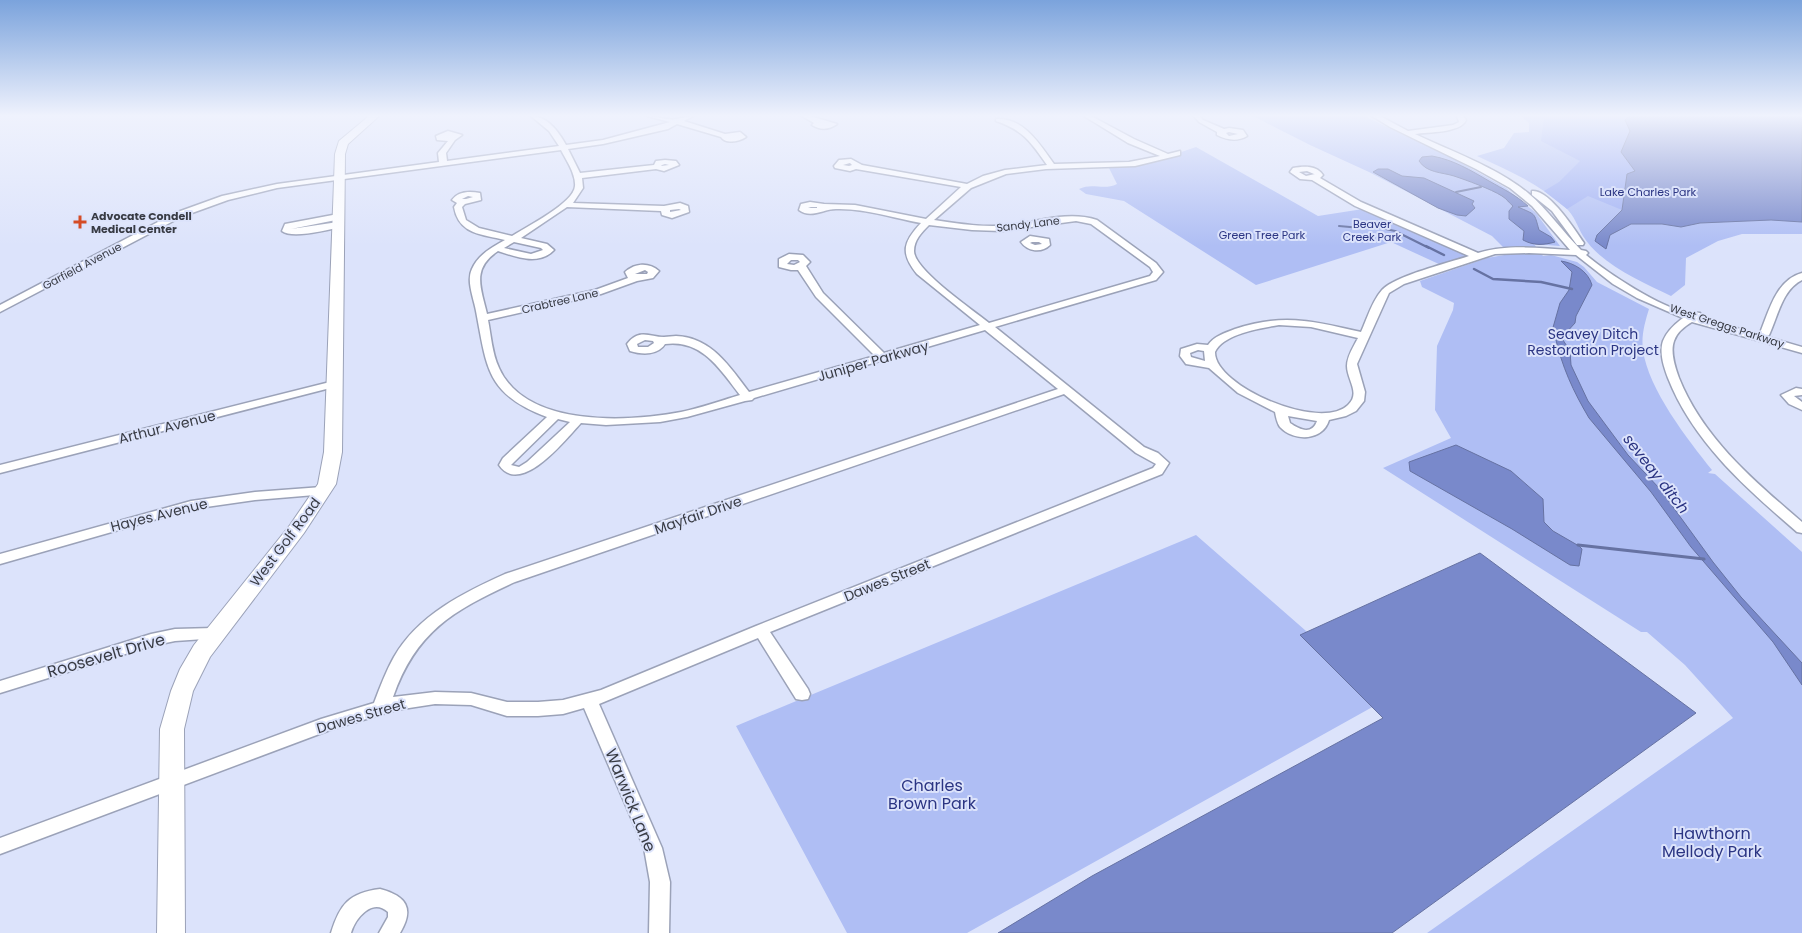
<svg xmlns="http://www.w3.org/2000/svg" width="1802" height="933" font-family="Poppins,sans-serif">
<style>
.green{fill:#afbef4}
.forest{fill:#9daef3}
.water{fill:#7989cb;stroke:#6672a2}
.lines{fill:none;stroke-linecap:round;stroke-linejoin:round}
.stream-far2{stroke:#6672a2;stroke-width:2}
.stream-far1{stroke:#6672a2;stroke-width:2.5}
.stream{stroke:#6672a2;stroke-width:3}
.street-casing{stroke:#9ba2b8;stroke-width:3}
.secondary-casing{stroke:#9ba2b8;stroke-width:2}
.street{fill:#fff;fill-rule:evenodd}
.secondary{fill:#fff;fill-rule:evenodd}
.poi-dot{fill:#d54c26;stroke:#dce3fb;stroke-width:2}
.labels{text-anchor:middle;stroke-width:4;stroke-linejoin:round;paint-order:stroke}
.far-park-label{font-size:11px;fill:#2b3583;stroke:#dce3fb}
.far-poi-label{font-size:11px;font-weight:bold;fill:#383b44;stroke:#dce3fb;text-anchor:start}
.far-street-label{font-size:11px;fill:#383b44;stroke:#dce3fb}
.park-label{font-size:14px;fill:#2b3583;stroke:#dce3fb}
.street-label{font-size:14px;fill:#383b44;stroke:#dce3fb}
.water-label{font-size:15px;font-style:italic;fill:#293281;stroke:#dce3fb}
.near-street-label{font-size:16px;fill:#383b44;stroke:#dce3fb}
.near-park-label{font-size:16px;fill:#2b3583;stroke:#dce3fb}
</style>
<rect width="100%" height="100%" fill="#dce3fb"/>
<path class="green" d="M 1253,116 L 1364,116 L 1454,159 L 1506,188 L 1536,213 L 1560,246 L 1534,244 L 1543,256 L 1551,255 L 1577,262 L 1584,267 L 1597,282 L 1649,309 C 1645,322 1641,336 1643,350 C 1648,389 1688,440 1712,470 L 1708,473 L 1715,474 L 1802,552 L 1802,933 L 1427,933 L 1733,718 L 1685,665 L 1647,632 L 1641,632 L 1383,468 L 1451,438 L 1435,410 L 1437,346 L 1453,310 L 1454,303 L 1422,287 L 1420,281 L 1487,258 L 1510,254 L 1492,236 L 1369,172 L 1310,145 Z
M 1521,116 L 1802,116 L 1802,234 L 1742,234 L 1718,241 L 1686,258 L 1685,285 L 1671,296 C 1642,282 1600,264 1583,236 C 1577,226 1575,216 1565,207 C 1539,184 1508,170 1477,156 L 1504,148 L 1514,133 L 1529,132 L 1529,123 Z
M 1196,147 L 1318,216 L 1363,209 L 1471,258 L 1441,265 L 1391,242 L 1256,285 L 1124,201 L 1086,194 L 1079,189 C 1093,182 1103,191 1117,184 L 1108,166 L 1161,159 Z
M 1196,535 L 1385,700 L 967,933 L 847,933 L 736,726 Z"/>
<path class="forest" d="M 1544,116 L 1629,116 L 1625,120 L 1630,131 L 1621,152 L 1635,171 L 1627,174 L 1622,210 L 1588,196 L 1567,209 L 1544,191 L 1559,182 L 1580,161 L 1541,141 Z"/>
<path class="water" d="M 1629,116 L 1802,116 L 1802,222 L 1771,220 L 1700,223 L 1681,227 L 1662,224 L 1631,224 L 1610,235 L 1606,249 L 1595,241 L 1597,235 L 1622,210 L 1627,174 L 1635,171 L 1621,152 L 1630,131 L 1625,120 Z
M 1432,156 C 1454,160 1470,170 1489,181 C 1503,189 1516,195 1528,206 L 1518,207 C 1536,215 1534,212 1539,230 L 1551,237 L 1555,242 C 1544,245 1534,246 1523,240 L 1524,231 L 1509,219 L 1509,211 L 1513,206 C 1509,203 1507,199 1502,196 C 1491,189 1466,180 1454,176 C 1441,172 1427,173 1419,161 L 1422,157 Z
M 1378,169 L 1388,169 L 1402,176 L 1424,178 L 1474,201 L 1472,204 L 1475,208 L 1466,216 L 1457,215 L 1438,208 L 1373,172 Z
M 1561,261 C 1574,263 1588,271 1592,285 L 1576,316 L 1575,323 L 1564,335 L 1563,340 L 1570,351 L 1571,365 L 1588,401 L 1628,455 L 1660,489 L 1713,562 L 1741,597 L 1802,663 L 1802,685 L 1773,642 L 1691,547 L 1651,492 L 1589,418 C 1573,391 1562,367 1555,336 L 1552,331 L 1560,303 L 1569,290 L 1572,272 Z
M 1456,445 L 1511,471 L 1543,499 L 1544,522 L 1553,531 L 1579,546 L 1582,549 L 1579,566 L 1570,565 L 1512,529 L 1410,471 L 1409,462 Z
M 1480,553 L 1696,713 L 1392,933 L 998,933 L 1092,876 L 1383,718 L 1300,635 Z"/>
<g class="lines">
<path class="stream-far2" d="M 1456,192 L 1481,187
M 1339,226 L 1361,228 L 1372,226 L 1395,231 L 1429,248"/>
<path class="stream-far1" d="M 1426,246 L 1444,255
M 1474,269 L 1493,279 L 1541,282 L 1572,289"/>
<path class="stream" d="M 1578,545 L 1704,559"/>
<defs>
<path id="street" d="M 531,116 C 547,116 559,132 566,145 L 603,140 L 670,122 L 647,116 C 656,116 668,121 677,119 C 683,118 687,116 693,116 L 684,121 L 725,134 L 740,132 L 746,137 C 739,142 725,144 721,137 L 677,124 L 668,129 L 603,144 L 568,149 L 580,173 L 654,165 L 656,161 L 665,160 L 676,161 L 679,165 L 664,171 L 656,169 L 582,178 L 583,188 L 573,203 L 664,206 L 680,203 L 688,206 L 689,212 L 672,218 L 662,215 L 661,211 L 567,207 L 521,238 L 547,244 L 554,250 C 539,266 516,257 498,251 C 471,269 481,288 487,314 L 595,290 L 628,278 L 625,272 C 635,263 649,262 659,271 L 653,278 L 637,281 L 601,294 L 488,320 C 491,335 492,354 499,368 C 526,428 628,422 681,412 C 701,408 720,401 740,395 C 720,369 702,339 665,344 C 658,355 643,355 630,351 L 627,344 C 639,328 650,337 664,337 C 668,337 672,336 676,336 C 711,337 730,367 749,392 L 875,356 L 816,297 L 798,270 L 791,270 L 779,267 L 779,259 L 789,254 L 803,255 L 810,262 L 806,266 L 823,293 L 884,353 L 980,325 L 917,274 C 900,253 903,242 921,223 C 893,218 864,208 836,209 C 823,209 811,219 799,210 L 801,204 L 810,202 L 824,204 L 855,205 L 926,219 L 961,187 L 856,169 L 850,171 L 835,168 L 834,166 L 839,160 L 851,159 L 862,165 L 967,184 L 983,176 L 1005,170 L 1047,165 C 1031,142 1023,130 996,121 L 996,119 C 1024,117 1040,145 1054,164 L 1129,162 L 1160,156 L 1128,143 L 1084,116 L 1091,116 L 1134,139 L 1168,154 L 1180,151 L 1180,155 L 1135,166 L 1046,169 L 1006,174 L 971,188 L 934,220 C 960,224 986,228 1012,225 C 1040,221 1069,211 1097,220 L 1156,263 L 1163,272 L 1156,280 L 995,327 L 1144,447 L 1158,453 L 1169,463 L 1162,474 L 770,632 L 808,689 L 810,694 L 808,699 L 802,700 L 796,699 L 758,638 L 599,704 L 662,848 L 670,882 L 669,933 L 649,933 L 650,882 L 644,848 L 584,708 L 563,714 L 538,716 L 507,716 L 471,705 L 435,704 L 396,710 L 330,730 L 0,854 L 0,838 L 321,719 L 374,703 C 380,687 386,671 394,657 C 418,615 463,593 505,574 L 1058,389 L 985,330 L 754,398 L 752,400 L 745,401 L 687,417 L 660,422 L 606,425 L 581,423 C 566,439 521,497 499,465 L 503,458 L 547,417 C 486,394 487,368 476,311 C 474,299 466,281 472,269 C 478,255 492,247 505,240 C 482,234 459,235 454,207 L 457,203 L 452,200 C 458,191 470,191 480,193 L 481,200 L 465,204 L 462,207 L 466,220 L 479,228 L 512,236 C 526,227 574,203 575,186 C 576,174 566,160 561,150 L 277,188 L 228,200 L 181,217 L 0,312 L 0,305 L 175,213 L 222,196 L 277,184 L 439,162 L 438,153 L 448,141 L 437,140 L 436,136 L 448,131 L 462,135 L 455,140 L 446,153 L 447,161 L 559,146 L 549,131 ZM 850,163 L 852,165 L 849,166 L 843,165 ZM 665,164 L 669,165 L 661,166 L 662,165 ZM 468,196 L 473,197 L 466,199 L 462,199 ZM 811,207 L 817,207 L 817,208 L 808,208 ZM 679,209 L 681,210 L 670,212 L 670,210 ZM 1076,221 L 1091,224 L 1150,267 L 1153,272 L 1150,276 L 989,323 C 972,309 914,270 914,251 C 914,240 922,232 929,225 L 972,230 L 1001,231 ZM 514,242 L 541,248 L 543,250 L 531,254 L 504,248 ZM 791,260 L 798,260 L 800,262 L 794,265 L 787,264 ZM 645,270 L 648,272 L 647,274 L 635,274 ZM 645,340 L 653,341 L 654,343 L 648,347 L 638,347 L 637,344 ZM 1064,394 L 1136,453 L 1156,464 L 1153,468 L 756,626 L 601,690 L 563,700 L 538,702 L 507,702 L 471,693 L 435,692 L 393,697 C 416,631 454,610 515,582 ZM 558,419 L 570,422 L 527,462 L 519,467 L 511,465 Z
M 802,116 L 810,116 L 837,124 C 829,130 820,130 812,125 L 814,123 Z
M 1194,116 L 1200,116 L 1203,120 L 1224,129 L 1229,128 L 1243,130 L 1247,136 C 1237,142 1227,140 1217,135 L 1217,132 L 1199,122 ZM 1229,132 L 1238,134 L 1229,136 L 1226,133 Z
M 1372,116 L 1380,116 L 1408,131 L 1453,125 L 1459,122 L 1457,116 L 1463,116 L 1466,120 C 1461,133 1428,132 1415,134 C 1453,152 1496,167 1528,193 C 1548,210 1563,232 1581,250 L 1586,251 L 1588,253 L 1586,255 C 1609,274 1659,307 1688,313 C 1692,314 1695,312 1700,313 L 1701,315 L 1699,317 L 1802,347 L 1802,353 L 1692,322 C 1685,326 1677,332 1674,341 C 1670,352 1675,367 1679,378 C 1703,438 1754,481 1802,522 L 1802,533 L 1797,532 C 1747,489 1693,442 1668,378 C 1664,367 1659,353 1663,341 C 1667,331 1675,324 1683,318 L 1637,298 L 1613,284 L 1576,255 L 1529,253 L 1495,254 L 1404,284 L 1389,293 L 1357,364 L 1365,392 L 1364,401 L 1356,411 L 1346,416 L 1329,420 C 1323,441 1294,442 1280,427 C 1277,423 1276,417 1275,412 L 1238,393 L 1209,368 L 1186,364 L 1180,356 L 1181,349 L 1197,344 L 1208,345 C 1214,336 1225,333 1235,329 C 1282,313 1313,321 1361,332 C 1367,319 1372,301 1382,290 C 1395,276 1448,263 1469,256 L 1355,206 L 1312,180 L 1300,179 L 1290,172 L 1293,168 C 1304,166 1316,165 1323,175 L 1320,178 L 1361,202 L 1478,253 C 1507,244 1539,248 1570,250 L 1532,206 L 1510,188 L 1476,169 L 1390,127 ZM 1307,171 L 1314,174 L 1315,174 L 1306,176 L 1299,172 ZM 1279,325 L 1311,327 L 1358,338 C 1354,346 1347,356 1347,366 C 1347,380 1361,393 1348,405 C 1320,432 1214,386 1215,352 C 1223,334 1261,328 1279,325 ZM 1198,350 L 1204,351 L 1205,361 L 1191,357 L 1190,353 ZM 1288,416 L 1317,421 C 1312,435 1300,430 1290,423 Z
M 1532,191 C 1549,189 1575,230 1584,243 L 1583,245 L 1577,245 L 1552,211 L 1532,195 Z
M 338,214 L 342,217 L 341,219 L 291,229 L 338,222 L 342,225 L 341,227 C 327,230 292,239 282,231 L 285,224 Z
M 1030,236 L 1049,239 L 1050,245 C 1042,253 1028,252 1021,242 ZM 1032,242 L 1039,242 L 1042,244 L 1035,245 L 1030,243 Z
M 1802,273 L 1802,280 C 1783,289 1778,315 1770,333 L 1769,335 L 1761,335 L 1760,333 C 1769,311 1776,280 1802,273 Z
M 334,381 L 340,384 L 338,386 L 0,473 L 0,465 Z
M 1796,388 L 1802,389 L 1802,395 L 1794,396 L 1802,402 L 1802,410 L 1789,404 L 1781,395 Z
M 322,487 L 327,488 L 328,491 L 327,494 L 255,500 L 192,509 L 0,564 L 0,554 L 191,501 L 255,492 Z
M 214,628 L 219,630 L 222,634 L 219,638 L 175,641 L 151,646 L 0,693 L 0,681 L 151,634 L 175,629 Z
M 380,889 C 406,896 415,908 400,933 L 379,933 L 388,917 L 388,912 C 372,897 355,919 351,933 L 331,933 C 340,904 349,893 380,889 Z"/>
<path id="secondary" d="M 369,116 L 379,116 L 348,144 L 345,154 L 342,452 L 336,484 L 304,533 L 210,657 L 193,691 L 184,729 L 185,933 L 157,933 L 160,729 L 171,691 L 180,669 L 194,645 L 290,525 L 318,484 L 324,452 L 335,154 L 339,141 Z"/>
</defs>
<use href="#street" class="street-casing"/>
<use href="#secondary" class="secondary-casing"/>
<use href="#street" class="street"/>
<use href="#secondary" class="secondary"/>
</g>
<linearGradient id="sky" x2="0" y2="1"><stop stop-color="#7ba3dc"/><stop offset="0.47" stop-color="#eff2fd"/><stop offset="1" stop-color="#eff2fd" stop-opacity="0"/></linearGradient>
<rect width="1802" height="246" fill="url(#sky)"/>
<path class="poi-dot" d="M77.5 214.5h5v5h5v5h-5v5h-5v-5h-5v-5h5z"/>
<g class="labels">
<g class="far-park-label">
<text x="1648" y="196">Lake Charles Park</text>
<text x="1372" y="228">Beaver<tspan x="1372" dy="13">Creek Park</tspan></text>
<text x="1262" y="239">Green Tree Park</text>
</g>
<g class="far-poi-label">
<text x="91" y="220">Advocate Condell<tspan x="91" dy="13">Medical Center</tspan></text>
</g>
<g class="far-street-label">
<text transform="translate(1028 224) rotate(-7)" y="4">Sandy Lane</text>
<text transform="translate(82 266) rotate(-28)" y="4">Garfield Avenue</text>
<text transform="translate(560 301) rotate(-13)" y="4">Crabtree Lane</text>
<text transform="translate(1727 326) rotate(18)" y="4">West Greggs Parkway</text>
</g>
<g class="park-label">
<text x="1593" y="339">Seavey Ditch<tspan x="1593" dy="16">Restoration Project</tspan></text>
</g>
<g class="street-label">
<text transform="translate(873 361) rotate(-16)" y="5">Juniper Parkway</text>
<text transform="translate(167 427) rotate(-14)" y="5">Arthur Avenue</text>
<text transform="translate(159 515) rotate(-14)" y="5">Hayes Avenue</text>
<text transform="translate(698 515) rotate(-19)" y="5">Mayfair Drive</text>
<text transform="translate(285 542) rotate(-53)" y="5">West Golf Road</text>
<text transform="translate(887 580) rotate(-22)" y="5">Dawes Street</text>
<text transform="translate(361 716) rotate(-16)" y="5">Dawes Street</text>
</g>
<g class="water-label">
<text transform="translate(1656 474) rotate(52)" y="5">seveay ditch</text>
</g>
<g class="near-street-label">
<text transform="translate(106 655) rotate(-16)" y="6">Roosevelt Drive</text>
<text transform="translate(631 800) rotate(68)" y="6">Warwick Lane</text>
</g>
<g class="near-park-label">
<text x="932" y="791">Charles<tspan x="932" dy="18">Brown Park</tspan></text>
<text x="1712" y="839">Hawthorn<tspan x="1712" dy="18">Mellody Park</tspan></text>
</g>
</g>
</svg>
